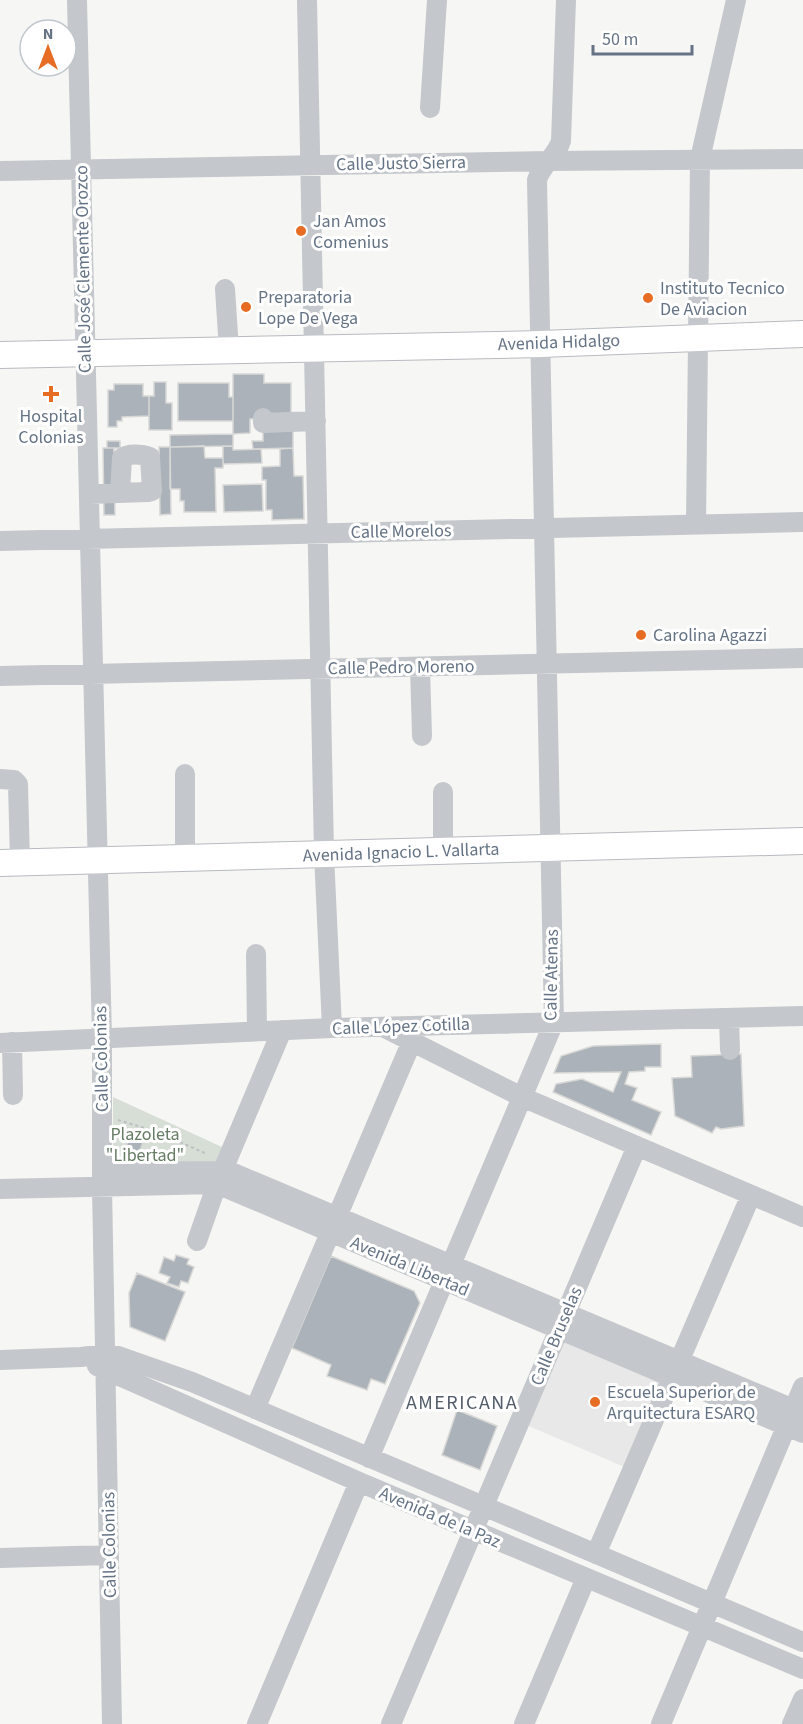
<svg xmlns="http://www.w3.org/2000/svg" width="803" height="1724" font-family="'Source Sans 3',sans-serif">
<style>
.built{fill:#e7e8e7}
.green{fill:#d7ded5}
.building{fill:#abb2b9;stroke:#d8d8d6;stroke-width:1.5}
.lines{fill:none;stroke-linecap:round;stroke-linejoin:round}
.major-casing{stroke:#b7babf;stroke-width:28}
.path{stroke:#bcbec1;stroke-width:2;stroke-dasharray:3 3;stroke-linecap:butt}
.minor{stroke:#c4c7cb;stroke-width:20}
.major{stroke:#fff;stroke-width:26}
.poi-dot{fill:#e76c24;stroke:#fff;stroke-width:2}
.labels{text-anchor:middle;stroke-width:6;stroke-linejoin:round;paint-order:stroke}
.street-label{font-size:18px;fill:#657385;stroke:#fff}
.poi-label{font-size:18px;fill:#657385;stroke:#fff;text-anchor:start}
.park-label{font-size:18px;fill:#667c64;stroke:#fff}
.neighbourhood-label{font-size:20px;letter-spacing:1.5px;fill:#535d6a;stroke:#fff}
</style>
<rect width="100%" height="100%" fill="#f6f7f4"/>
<path class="built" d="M 562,1336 L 665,1379 L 627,1468 L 524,1424 Z"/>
<path class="green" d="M 113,1097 L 222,1147 L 213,1168 L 113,1176 Z"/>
<path class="building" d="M 233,374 L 264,374 L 264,383 L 291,383 L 291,418 L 250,419 L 250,433 L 233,434 Z
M 154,382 L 166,382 L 166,403 L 172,403 L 172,430 L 149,430 L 149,396 L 154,396 Z
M 178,383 L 229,383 L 229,397 L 233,397 L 233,421 L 178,421 Z
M 114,384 L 143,384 L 143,396 L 149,396 L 149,416 L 122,417 L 122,421 L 117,421 L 117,427 L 108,427 L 108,390 L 114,390 Z
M 263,429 L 293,429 L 293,448 L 253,449 L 252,441 L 263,441 Z
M 233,434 L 233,446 L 170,447 L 170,435 Z
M 107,441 L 120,441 L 120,448 L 107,448 Z
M 204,446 L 205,458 L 223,458 L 223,468 L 215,468 L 216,512 L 184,512 L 184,501 L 180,501 L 180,489 L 170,489 L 170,447 Z
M 223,446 L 233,446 L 233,450 L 261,449 L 262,463 L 223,464 Z
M 159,447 L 170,447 L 171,514 L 160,515 Z
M 103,448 L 114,448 L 115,515 L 104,515 Z
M 293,448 L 294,476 L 303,476 L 304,519 L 272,520 L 272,510 L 266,510 L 266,480 L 262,480 L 262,467 L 280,466 L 280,449 Z
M 262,484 L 263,511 L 224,512 L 223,485 Z
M 661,1044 L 661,1067 L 645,1067 L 645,1071 L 629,1072 L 625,1084 L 637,1088 L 632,1100 L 661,1112 L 651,1135 L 553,1092 L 556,1084 L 582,1079 L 613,1092 L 621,1072 L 554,1073 L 561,1056 L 593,1046 Z
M 741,1054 L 744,1126 L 721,1129 L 716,1127 L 712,1133 L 675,1116 L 672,1078 L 692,1077 L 691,1056 Z
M 131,1135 L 144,1140 L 137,1158 L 123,1153 Z
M 176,1255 L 189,1259 L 187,1264 L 194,1267 L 188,1283 L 181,1281 L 179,1287 L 167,1283 L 170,1277 L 159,1273 L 164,1257 L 174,1261 Z
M 331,1256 L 414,1291 L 420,1303 L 385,1384 L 371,1379 L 367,1390 L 327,1376 L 331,1365 L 292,1348 Z
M 137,1273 L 185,1292 L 165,1341 L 130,1327 L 129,1293 Z
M 457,1410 L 497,1426 L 480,1470 L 442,1455 Z"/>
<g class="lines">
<defs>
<path id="major" d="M 0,355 L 541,344 L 803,334
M 0,863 L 803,841"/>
</defs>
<use href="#major" class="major-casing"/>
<path class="path" d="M 118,1120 L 155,1131 L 207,1154"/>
<path class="minor" d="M 77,0 L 102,1039 L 102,1187 L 112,1724
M 307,0 L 324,854 L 332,1028
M 430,108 L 437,0
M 0,171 L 548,161 L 803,159
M 225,289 L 229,350
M 263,418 L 263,423 L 316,421
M 89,494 L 148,492 L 152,491 L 150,457 C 142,454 128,453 122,458 L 120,493
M 696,525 L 700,159 L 736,0
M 0,541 L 803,522
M 420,667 L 422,736
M 0,676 L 803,658
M 185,774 L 185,858
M 0,779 L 14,780 L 18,784 L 20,862
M 443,792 L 443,851
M 256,954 L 257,1031
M 729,1018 L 730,1050
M 385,1028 L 522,1097 L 803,1217
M 12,1042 L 13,1095
M 0,1043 L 332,1028 L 803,1016
M 224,1169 L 803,1413
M 102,1172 L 223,1171
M 0,1189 L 217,1184 L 803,1433
M 197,1241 L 217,1184 L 282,1030
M 0,1360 L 81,1357 L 105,1354 L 118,1356 L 192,1382 L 803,1642
M 97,1366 L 359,1482 L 803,1669
M 255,1409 L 412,1041
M 369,1458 L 554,1022 L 537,180 C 542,164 556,157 561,141 L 566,0
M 596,1554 L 751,1195
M 0,1558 L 109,1555
M 257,1724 L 359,1482
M 391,1724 L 637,1146
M 524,1724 L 586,1578
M 661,1724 L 803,1387
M 792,1724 L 803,1699"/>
<use href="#major" class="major"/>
</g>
<g class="poi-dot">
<circle cx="301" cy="231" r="6"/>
<circle cx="648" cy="298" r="6"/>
<circle cx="246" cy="307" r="6"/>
<path d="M48 385h6v6h6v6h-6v6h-6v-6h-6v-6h6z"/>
<circle cx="641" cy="635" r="6"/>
<circle cx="595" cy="1402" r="6"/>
</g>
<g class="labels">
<g class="street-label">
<text transform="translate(401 163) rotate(-1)" y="6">Calle Justo Sierra</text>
<text transform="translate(83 269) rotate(-91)" y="6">Calle José Clemente Orozco</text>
<text transform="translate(559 342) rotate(-2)" y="6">Avenida Hidalgo</text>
<text transform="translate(401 531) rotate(-1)" y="6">Calle Morelos</text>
<text transform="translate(401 667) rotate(-1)" y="6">Calle Pedro Moreno</text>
<text transform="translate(401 852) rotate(-2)" y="6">Avenida Ignacio L. Vallarta</text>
<text transform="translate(551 975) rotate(-89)" y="6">Calle Atenas</text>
<text transform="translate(401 1026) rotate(-2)" y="6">Calle López Cotilla</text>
<text transform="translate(101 1059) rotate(-91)" y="6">Calle Colonias</text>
<text transform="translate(410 1266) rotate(23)" y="6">Avenida Libertad</text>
<text transform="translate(556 1336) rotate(-67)" y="6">Calle Bruselas</text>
<text transform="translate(440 1517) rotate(23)" y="6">Avenida de la Paz</text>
<text transform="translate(109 1545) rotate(-91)" y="6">Calle Colonias</text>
</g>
<g class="poi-label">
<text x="313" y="227">Jan Amos<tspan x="313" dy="21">Comenius</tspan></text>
<text x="660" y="294">Instituto Tecnico<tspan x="660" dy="21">De Aviacion</tspan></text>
<text x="258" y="303">Preparatoria<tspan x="258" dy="21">Lope De Vega</tspan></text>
<text x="51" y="422" text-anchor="middle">Hospital<tspan x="51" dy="21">Colonias</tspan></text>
<text x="653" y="641">Carolina Agazzi</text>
<text x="607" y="1398">Escuela Superior de<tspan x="607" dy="21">Arquitectura ESARQ</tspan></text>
</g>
<g class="park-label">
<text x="145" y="1140">Plazoleta<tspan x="145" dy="21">"Libertad"</tspan></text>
</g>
<g class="neighbourhood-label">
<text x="462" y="1409">AMERICANA</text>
</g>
</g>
<g transform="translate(48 48)"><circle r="28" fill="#ffffff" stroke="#c1c7ce" stroke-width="1.5"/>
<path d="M0-4.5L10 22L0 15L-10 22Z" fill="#e76c24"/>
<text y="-9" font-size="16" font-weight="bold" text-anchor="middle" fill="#657385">N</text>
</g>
<path d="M593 45v9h99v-9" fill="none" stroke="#657385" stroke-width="3"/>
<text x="602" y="45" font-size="18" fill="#657385" stroke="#ffffff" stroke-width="4.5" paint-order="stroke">50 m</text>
</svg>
